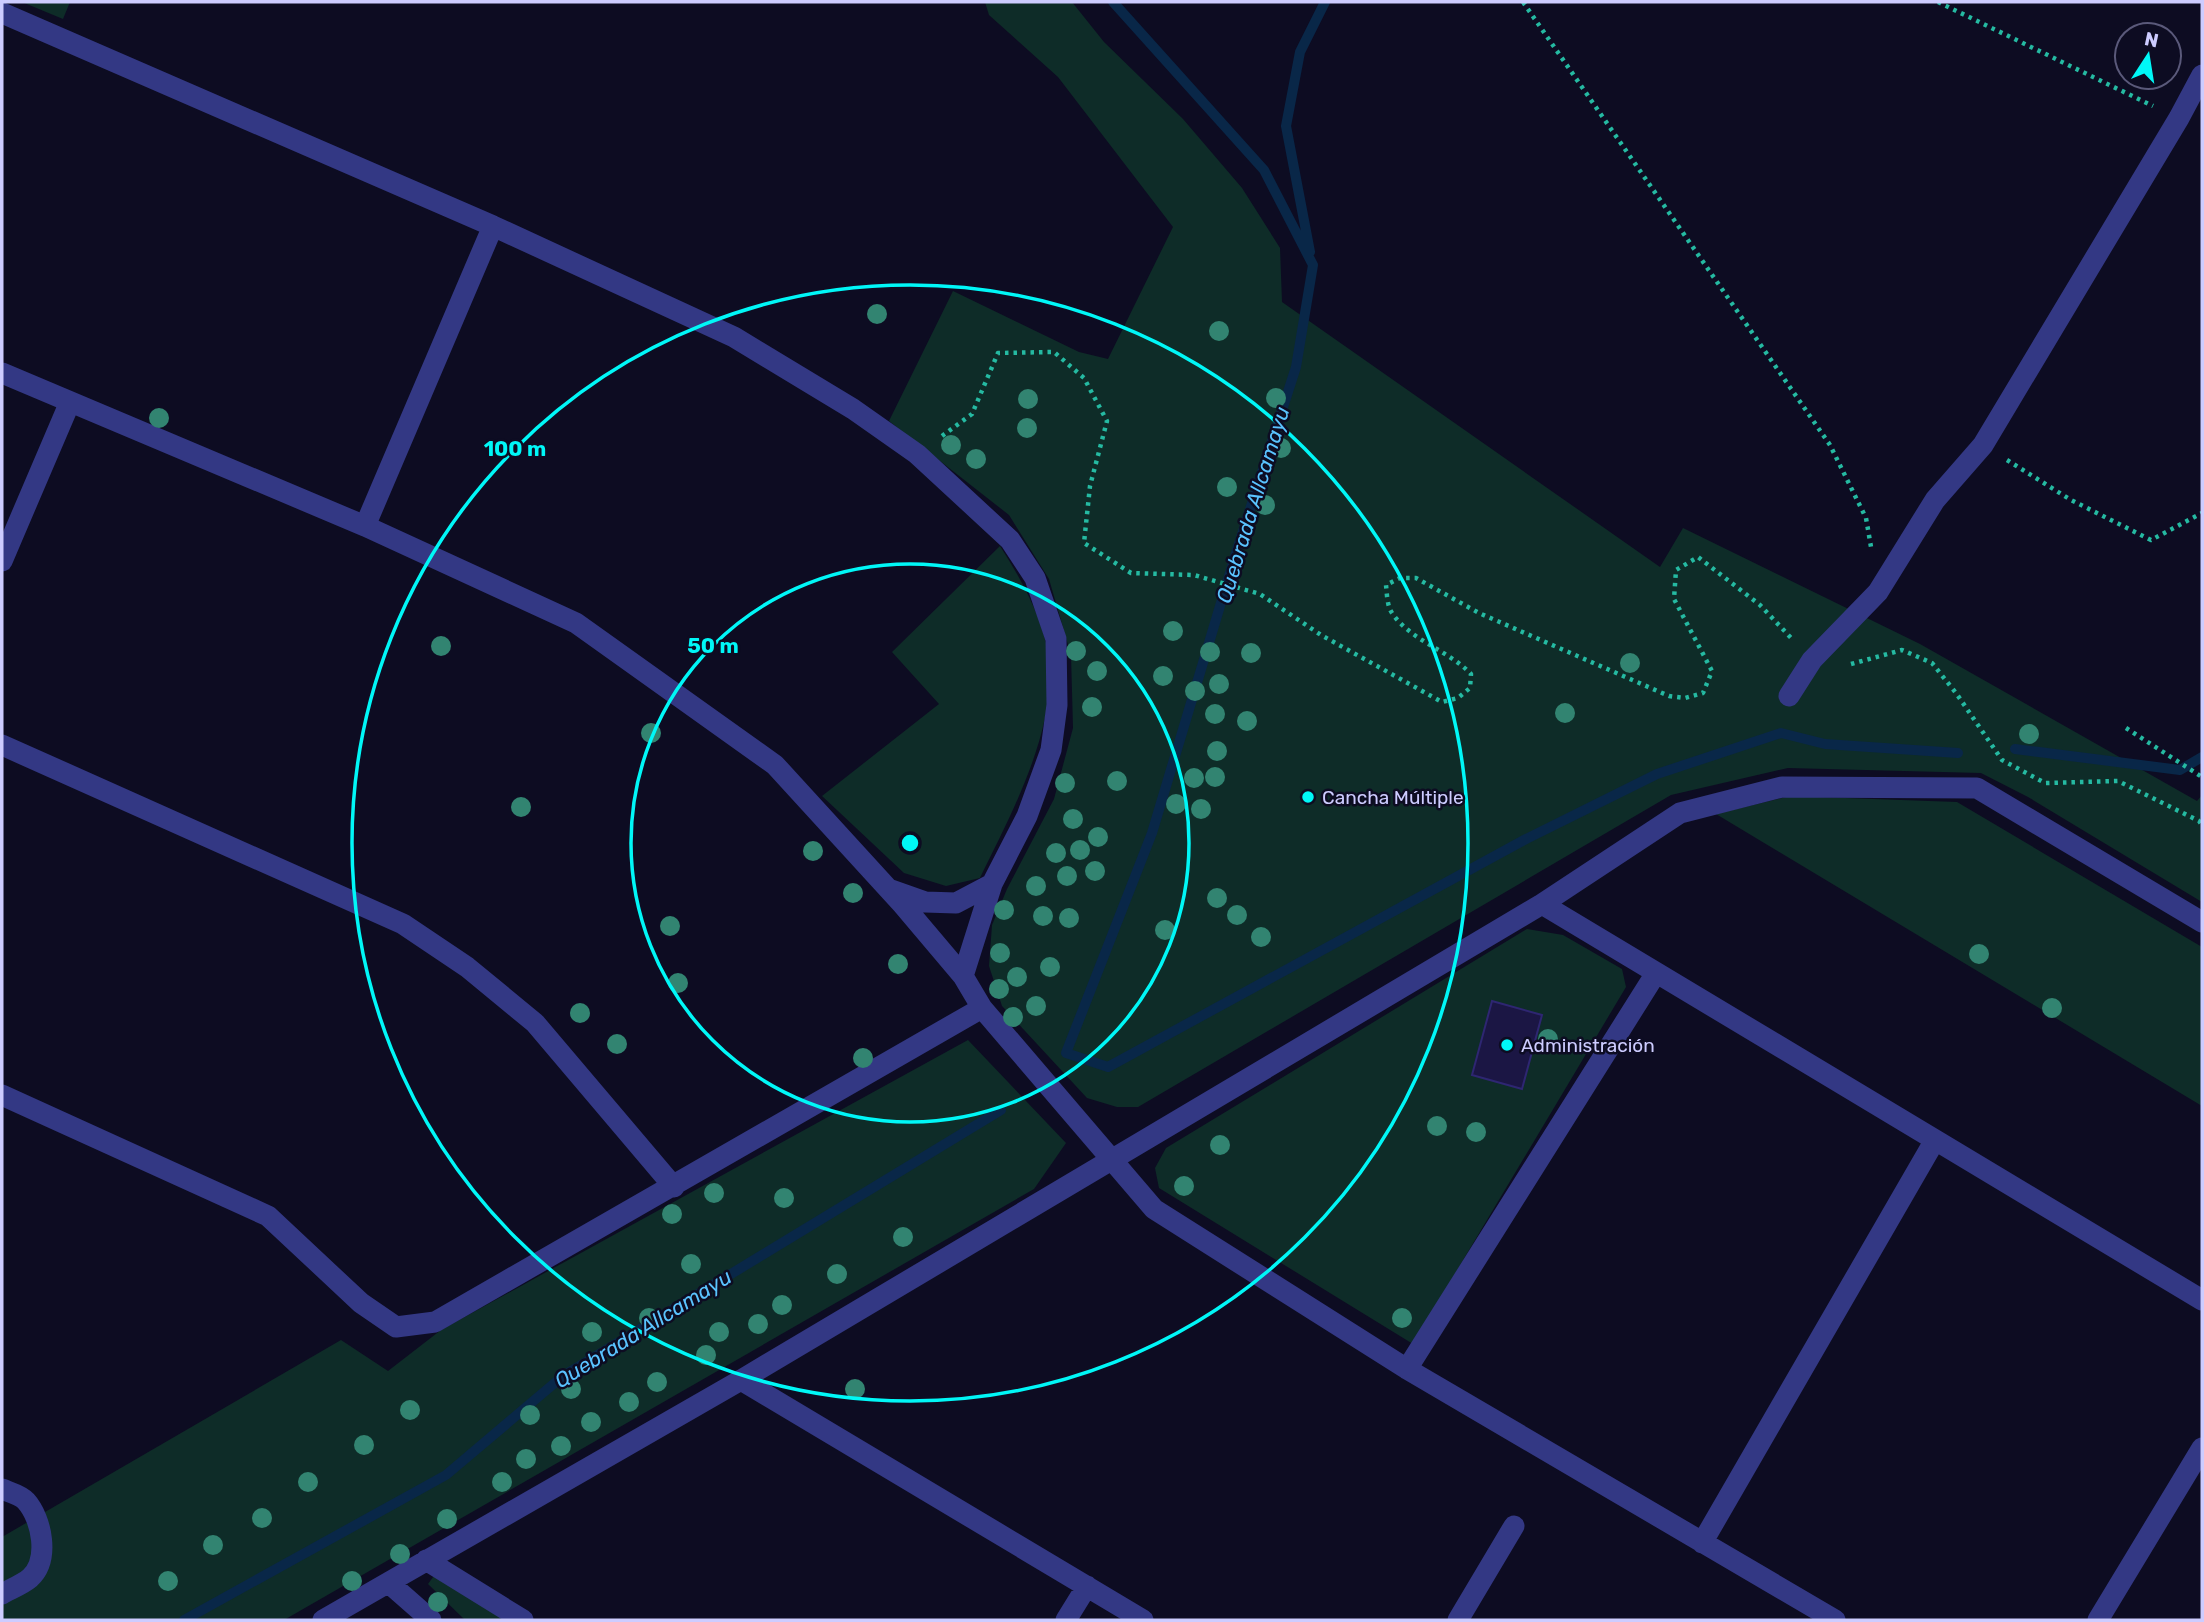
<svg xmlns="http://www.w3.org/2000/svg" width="2204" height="1622" font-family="Rubik,sans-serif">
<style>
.green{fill:#0e2c28}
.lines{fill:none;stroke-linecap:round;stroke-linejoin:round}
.stream{stroke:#092748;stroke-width:10}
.building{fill:#1b1644;stroke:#2e2672;stroke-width:2}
.path{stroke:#25baa2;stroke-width:4.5;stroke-dasharray:3.5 5;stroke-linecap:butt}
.minor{stroke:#333884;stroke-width:21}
.tree{fill:#328471}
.ring{fill:none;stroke:#00f7f7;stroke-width:3.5}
.poi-dot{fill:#00f7f7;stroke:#0d0c22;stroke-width:2.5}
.labels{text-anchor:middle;stroke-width:5;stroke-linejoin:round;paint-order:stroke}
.poi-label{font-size:19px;fill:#cdccff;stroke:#0d0c22;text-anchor:start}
.water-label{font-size:21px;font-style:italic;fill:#5ac3ff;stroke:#0d0c22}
.centre{fill:#00f7f7;stroke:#0d0c22;stroke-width:3.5}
.ring-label{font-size:21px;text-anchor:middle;font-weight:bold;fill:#00f7f7;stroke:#0d0c22;stroke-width:5;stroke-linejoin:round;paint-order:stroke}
</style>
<rect width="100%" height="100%" fill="#0d0c22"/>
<path class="green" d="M 22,2 L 70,2 L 63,19 Z
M 985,2 L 1072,2 L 1104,42 L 1183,119 L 1242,188 L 1280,248 L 1282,302 L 1660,567 L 1683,528 L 1920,644 L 2197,801 L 2202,795 L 2202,902 L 2028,797 L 1981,773 L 1788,768 L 1671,795 L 1138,1107 L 1117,1107 L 1087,1098 L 1002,1006 L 989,966 L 992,925 L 1007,889 L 1054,799 L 1073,728 L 1071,655 L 1049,579 L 1009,515 L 889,421 L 953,291 L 1079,352 L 1108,359 L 1173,227 L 1058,77 L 989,15 Z
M 1000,546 C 1019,576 1037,607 1046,643 C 1064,718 1012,812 980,878 L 946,886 L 904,873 L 822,796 L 939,704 L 892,652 Z
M 1790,796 L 1957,802 L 2202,947 L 2202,1106 L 1716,814 Z
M 1527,929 L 1563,935 L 1622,969 L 1626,987 L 1413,1344 L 1159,1188 L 1155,1168 L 1166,1148 Z
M 968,1040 L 1066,1143 L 1034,1189 L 284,1620 L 2,1620 L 2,1537 L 341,1340 L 388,1371 L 441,1330 Z
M 436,1573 L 510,1620 L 465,1620 L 428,1584 Z"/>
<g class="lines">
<path class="stream" d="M 1113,2 L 1264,170 L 1313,265 L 1296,367 L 1235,556 L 1152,833 L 1066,1053 L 1108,1067 L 1526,839 L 1657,774 L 1781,733 L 1825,744 L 1958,753
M 1310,252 L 1286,126 L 1300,52 L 1325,2
M 2015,749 L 2180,770 L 2202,757
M 184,1620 L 446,1475 L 563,1376 L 1001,1110"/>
</g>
<path class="building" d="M 1492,1001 L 1542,1015 L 1522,1089 L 1472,1075 Z"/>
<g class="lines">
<path class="path" d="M 1523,2 L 1830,445 L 1866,518 L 1871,547
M 1938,2 L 2153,106
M 942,436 L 972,414 L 998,353 L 1054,352 L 1084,378 L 1107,421 L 1090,486 L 1084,543 L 1131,573 L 1194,575 L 1260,594 L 1321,635 L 1442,702 L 1458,698 L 1470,688 L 1471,674 C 1448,650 1411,641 1392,613 C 1387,606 1387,594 1386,585 L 1400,578 L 1416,578 L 1479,613 L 1669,696 L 1685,698 L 1703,693 L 1712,671 L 1674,599 L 1676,570 L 1698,557 L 1760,605 L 1793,640
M 2007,460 L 2071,500 L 2151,540 L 2202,513
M 1851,664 L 1902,650 L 1932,663 L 1956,693 L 2002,760 L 2045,783 L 2118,781 L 2199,821 L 2202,825
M 2126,728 L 2202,777"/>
<path class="minor" d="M 2,13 L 493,226 L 734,337 L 853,409 L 917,454 L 1010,540 L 1035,578 L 1056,639 L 1057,705 L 1051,750 L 1027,816 L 992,884 L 963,976
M 2,373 L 365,526 L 576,623 L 775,765 L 903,905 L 963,976 L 982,1008 L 1154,1209 L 1407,1369 L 1835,1620
M 365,526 L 493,226
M 2,561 L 70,402
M 1789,696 L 1812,660 L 1878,592 L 1935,500 L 1983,445 L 2179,118 L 2202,75
M 2,745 L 403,924 L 467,967 L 535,1023 L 674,1187
M 891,890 L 925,902 L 956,903 L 992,884
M 1542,904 L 2202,1300
M 2,1095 L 268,1216 L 361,1303 L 396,1327 L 435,1322 L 982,1008
M 1407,1369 L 1656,973
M 741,1380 L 1143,1620
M 2,1489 C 9,1492 21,1495 26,1501 C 42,1519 50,1560 30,1578 C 23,1584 11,1589 2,1594
M 1702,1543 L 1935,1140
M 426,1560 L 523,1620
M 389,1583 L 431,1620
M 323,1620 L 741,1380 L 1542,904 L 1680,813 L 1782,787 L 1977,788 L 2202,922
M 1066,1620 L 1087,1586
M 1458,1620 L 1514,1526
M 2098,1620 L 2202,1448"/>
</g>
<g class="tree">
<circle cx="877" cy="314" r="10"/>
<circle cx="1219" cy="331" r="10"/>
<circle cx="1276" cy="398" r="10"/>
<circle cx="1028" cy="399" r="10"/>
<circle cx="159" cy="418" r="10"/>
<circle cx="1027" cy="428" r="10"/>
<circle cx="951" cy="445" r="10"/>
<circle cx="1281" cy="448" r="10"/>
<circle cx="976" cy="459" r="10"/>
<circle cx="1227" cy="487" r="10"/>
<circle cx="1265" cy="505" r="10"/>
<circle cx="1173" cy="631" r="10"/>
<circle cx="441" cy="646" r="10"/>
<circle cx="1076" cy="651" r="10"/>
<circle cx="1210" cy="652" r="10"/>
<circle cx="1251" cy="653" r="10"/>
<circle cx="1630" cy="663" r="10"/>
<circle cx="1097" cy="671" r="10"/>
<circle cx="1163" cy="676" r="10"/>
<circle cx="1219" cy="684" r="10"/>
<circle cx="1195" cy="691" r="10"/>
<circle cx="1092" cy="707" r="10"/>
<circle cx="1565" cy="713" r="10"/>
<circle cx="1215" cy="714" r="10"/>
<circle cx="1247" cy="721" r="10"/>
<circle cx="651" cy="733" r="10"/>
<circle cx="2029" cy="734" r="10"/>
<circle cx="1217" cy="751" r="10"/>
<circle cx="1215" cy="777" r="10"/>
<circle cx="1194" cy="778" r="10"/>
<circle cx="1117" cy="781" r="10"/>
<circle cx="1065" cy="783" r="10"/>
<circle cx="1176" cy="804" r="10"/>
<circle cx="521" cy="807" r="10"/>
<circle cx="1201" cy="809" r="10"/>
<circle cx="1073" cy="819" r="10"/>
<circle cx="1098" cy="837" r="10"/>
<circle cx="1080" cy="850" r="10"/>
<circle cx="813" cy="851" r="10"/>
<circle cx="1056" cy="853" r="10"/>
<circle cx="1095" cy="871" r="10"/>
<circle cx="1067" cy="876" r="10"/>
<circle cx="1036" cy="886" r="10"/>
<circle cx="853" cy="893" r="10"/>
<circle cx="1217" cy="898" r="10"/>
<circle cx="1004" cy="910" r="10"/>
<circle cx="1237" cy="915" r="10"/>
<circle cx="1043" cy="916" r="10"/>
<circle cx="1069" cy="918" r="10"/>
<circle cx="670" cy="926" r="10"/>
<circle cx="1165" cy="930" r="10"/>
<circle cx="1261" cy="937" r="10"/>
<circle cx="1000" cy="953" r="10"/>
<circle cx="1979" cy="954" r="10"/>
<circle cx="898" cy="964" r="10"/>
<circle cx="1050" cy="967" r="10"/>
<circle cx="1017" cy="977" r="10"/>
<circle cx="678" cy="983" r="10"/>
<circle cx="999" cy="989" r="10"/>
<circle cx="1036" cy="1006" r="10"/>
<circle cx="2052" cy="1008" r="10"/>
<circle cx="580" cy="1013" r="10"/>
<circle cx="1013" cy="1017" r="10"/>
<circle cx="1548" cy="1039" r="10"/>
<circle cx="617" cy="1044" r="10"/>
<circle cx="863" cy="1058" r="10"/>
<circle cx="1437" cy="1126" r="10"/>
<circle cx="1476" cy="1132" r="10"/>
<circle cx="1220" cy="1145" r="10"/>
<circle cx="1184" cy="1186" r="10"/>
<circle cx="714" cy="1193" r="10"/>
<circle cx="784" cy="1198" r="10"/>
<circle cx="672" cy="1214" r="10"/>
<circle cx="903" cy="1237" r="10"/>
<circle cx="691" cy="1264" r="10"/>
<circle cx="837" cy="1274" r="10"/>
<circle cx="782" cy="1305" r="10"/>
<circle cx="649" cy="1318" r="10"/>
<circle cx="1402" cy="1318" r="10"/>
<circle cx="758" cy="1324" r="10"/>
<circle cx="592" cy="1332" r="10"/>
<circle cx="719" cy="1332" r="10"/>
<circle cx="706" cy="1355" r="10"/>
<circle cx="657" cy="1382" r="10"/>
<circle cx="571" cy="1389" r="10"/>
<circle cx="855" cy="1389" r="10"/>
<circle cx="629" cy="1402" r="10"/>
<circle cx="410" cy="1410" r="10"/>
<circle cx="530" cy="1415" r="10"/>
<circle cx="591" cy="1422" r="10"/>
<circle cx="364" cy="1445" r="10"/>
<circle cx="561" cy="1446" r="10"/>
<circle cx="526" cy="1459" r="10"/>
<circle cx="308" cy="1482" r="10"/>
<circle cx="502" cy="1482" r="10"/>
<circle cx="262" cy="1518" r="10"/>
<circle cx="447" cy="1519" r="10"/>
<circle cx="213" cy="1545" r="10"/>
<circle cx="400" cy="1554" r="10"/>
<circle cx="168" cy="1581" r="10"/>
<circle cx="352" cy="1581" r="10"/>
<circle cx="438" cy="1602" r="10"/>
</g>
<g class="ring">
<circle cx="910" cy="843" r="279"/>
<circle cx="910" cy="843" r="558"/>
</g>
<g class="poi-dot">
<circle cx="1308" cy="797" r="7"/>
<circle cx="1507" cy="1045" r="7"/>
</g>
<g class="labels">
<g class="poi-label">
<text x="1322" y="804">Cancha Múltiple</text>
<text x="1521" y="1052">Administración</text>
</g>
<g class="water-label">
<text transform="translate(1253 505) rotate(-73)" y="7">Quebrada Allcamayu</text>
<text transform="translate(643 1329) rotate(-32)" y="7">Quebrada Allcamayu</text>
</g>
</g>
<circle cx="910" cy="843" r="10" class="centre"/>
<g class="ring-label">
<text x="515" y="456">100 m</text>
<text x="713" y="653">50 m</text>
</g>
<rect width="2204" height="1622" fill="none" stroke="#cdccff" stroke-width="7"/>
<g transform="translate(2148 56) rotate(12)"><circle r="33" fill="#0d0c22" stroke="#5a597a" stroke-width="2"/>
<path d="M0-5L12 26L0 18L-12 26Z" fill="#00f7f7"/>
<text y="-10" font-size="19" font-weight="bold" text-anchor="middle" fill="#cdccff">N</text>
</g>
</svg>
